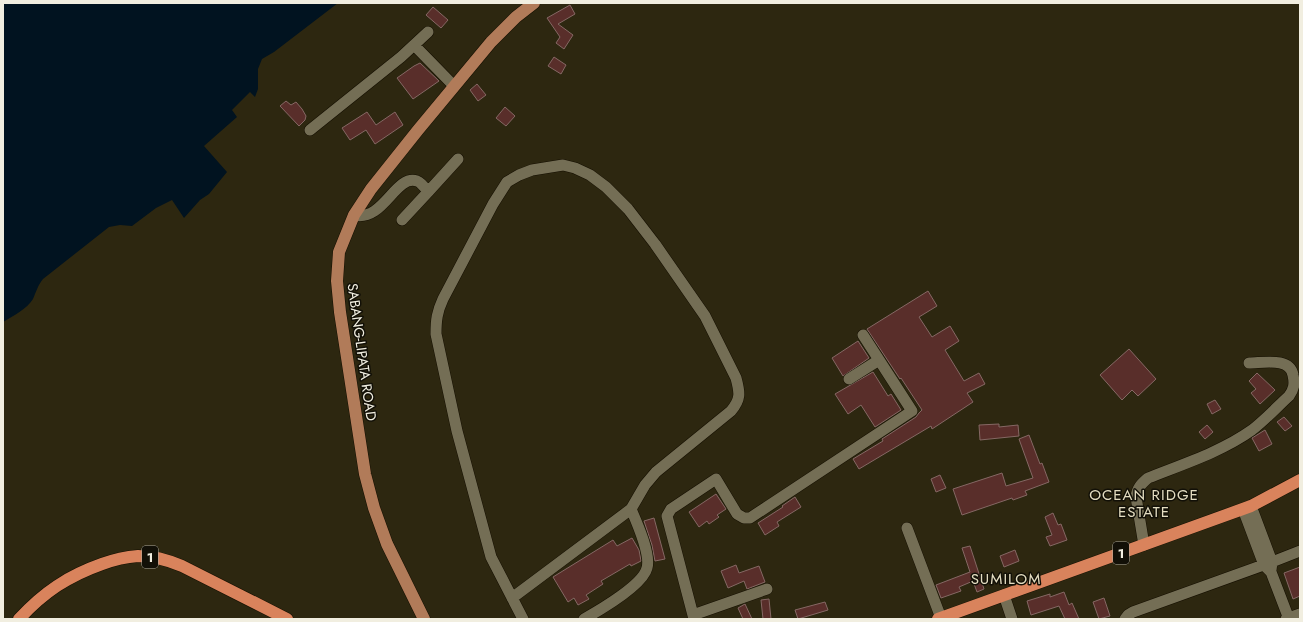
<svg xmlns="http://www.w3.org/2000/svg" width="1303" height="622" font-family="Jost,sans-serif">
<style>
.water{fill:#011320}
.building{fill:#592e2a;stroke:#856864}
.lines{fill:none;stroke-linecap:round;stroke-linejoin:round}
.minor-casing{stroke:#150f00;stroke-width:12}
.major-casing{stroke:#150f00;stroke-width:13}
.highway-casing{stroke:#150f00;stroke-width:13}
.minor{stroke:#746e55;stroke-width:11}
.major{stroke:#b17b59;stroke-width:12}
.highway{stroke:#d9835c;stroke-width:12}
.labels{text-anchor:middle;stroke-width:3;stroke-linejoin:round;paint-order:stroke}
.shield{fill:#121007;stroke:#aeab9f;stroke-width:1}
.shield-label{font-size:13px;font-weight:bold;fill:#f1eee0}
.street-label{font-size:14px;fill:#f1eee0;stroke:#121007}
.neighbourhood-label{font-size:15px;letter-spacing:1px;fill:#e4ddc1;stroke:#121007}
</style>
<rect width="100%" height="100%" fill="#2d2710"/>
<path class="water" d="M 3,3 L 338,3 L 274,52 L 262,59 L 258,69 L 258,89 L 255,97 L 250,92 L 232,110 L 237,117 L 204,146 L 227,172 L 209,194 L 200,200 L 184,218 L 172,200 L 156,208 L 132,226 L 120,225 L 109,227 L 43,279 C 38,285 36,292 33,299 C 27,309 13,316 3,322 Z"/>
<path class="building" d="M 570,5 L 575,14 L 558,24 L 573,35 L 564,49 L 556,43 L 560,37 L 547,18 Z
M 433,7 L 448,20 L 441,28 L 426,15 Z
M 554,57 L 566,65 L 561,74 L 548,66 Z
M 420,63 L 439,81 L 413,99 L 397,78 L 414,66 Z
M 477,84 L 486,95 L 478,101 L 470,90 Z
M 286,101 L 291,105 L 296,102 L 302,109 L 306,116 L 305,120 L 299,126 L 280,106 Z
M 505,107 L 515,116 L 506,126 L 496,118 Z
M 367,112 L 376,125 L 395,112 L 403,125 L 375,144 L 366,130 L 350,140 L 342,128 Z
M 928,291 L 937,306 L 919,317 L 932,337 L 950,326 L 959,341 L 945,350 L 964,381 L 979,373 L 985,384 L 967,393 L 973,402 L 932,429 L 931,426 L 859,469 L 853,459 L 883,441 L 882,439 L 916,417 L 919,413 L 922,410 L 901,378 L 900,379 L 867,329 Z
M 858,341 L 869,358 L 843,376 L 832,358 Z
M 1129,349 L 1156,379 L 1138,396 L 1132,390 L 1122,400 L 1100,375 Z
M 873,372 L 888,396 L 891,394 L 901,410 L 875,427 L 861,405 L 848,414 L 835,394 Z
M 1257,373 L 1275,390 L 1260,404 L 1251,393 L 1256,389 L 1249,381 Z
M 1215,400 L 1221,409 L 1212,414 L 1207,404 Z
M 1284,417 L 1292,426 L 1285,431 L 1277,422 Z
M 999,424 L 999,427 L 1018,425 L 1019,436 L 980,440 L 979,425 Z
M 1207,425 L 1213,432 L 1205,439 L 1199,432 Z
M 1265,430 L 1272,444 L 1259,451 L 1252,438 Z
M 1029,435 L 1040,464 L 1042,463 L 1049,482 L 1025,491 L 1027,495 L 1013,500 L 1012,498 L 962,515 L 953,489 L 1002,473 L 1006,486 L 1033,478 L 1019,439 Z
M 940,475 L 946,488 L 936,492 L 931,479 Z
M 716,494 L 726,509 L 717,515 L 719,517 L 709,524 L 707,521 L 699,527 L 689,512 Z
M 795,497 L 801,507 L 777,522 L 779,526 L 765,535 L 758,523 L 783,507 L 782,506 Z
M 1053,513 L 1058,525 L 1061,524 L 1067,540 L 1050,546 L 1046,537 L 1052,535 L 1045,517 Z
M 654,518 L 665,559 L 655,561 L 652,545 L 644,521 Z
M 632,538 L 639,550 L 641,561 L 631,566 L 630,564 L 601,581 L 603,584 L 586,595 L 589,599 L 578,605 L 574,598 L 568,602 L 553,577 L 613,540 L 617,546 Z
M 970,546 L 984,589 L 977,592 L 973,581 L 959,587 L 961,591 L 941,598 L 936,585 L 970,572 L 962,548 Z
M 1015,550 L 1019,561 L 1004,567 L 1000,556 Z
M 736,565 L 739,573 L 759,566 L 765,582 L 747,589 L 744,581 L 728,588 L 721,571 Z
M 1300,567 L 1300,596 L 1293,599 L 1284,573 Z
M 1064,592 L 1069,605 L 1072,603 L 1079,619 L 1065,619 L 1059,606 L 1031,615 L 1027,601 L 1050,594 L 1050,597 Z
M 1104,598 L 1110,616 L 1099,619 L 1093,602 Z
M 769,599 L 771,619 L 763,619 L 761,600 Z
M 825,602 L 828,610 L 798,619 L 795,610 Z
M 745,604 L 752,619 L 743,619 L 738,608 Z"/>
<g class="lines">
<defs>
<path id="minor" d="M 414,45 L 454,86
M 310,130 L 401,57 L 428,32
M 428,192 L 458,159
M 354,215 C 384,222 395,174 417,181 C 422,183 425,188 428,192 L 402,220
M 849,379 L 879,360
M 1251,506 L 1272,562 L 1271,570
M 1243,509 L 1264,565 L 1271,572 L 1289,619
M 907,528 L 941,618
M 1144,545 L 1136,497 C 1137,488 1141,484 1148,478 C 1183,464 1221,452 1252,430 C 1265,420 1277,407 1289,396 C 1294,389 1295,384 1293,375 C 1290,357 1263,363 1249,363
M 1004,595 L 1012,619
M 512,598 L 631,509 L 645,485 L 656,472 L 731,411 C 741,399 740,393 736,378 L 705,316 L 655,244 L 628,209 L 606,187 L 590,175 L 575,168 L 563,165 L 532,170 L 519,175 L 507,182 L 493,204 L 443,299 C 437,312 436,320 436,334 L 457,431 L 491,557 L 523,619
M 693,615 L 767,589
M 584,619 C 600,610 643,585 647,568 C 651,554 637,523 631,509
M 694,619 L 667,516 L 671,509 L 716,479 L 737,514 L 744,518 L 750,518 L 912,411 L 863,335
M 1125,619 L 1128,615 L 1133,612 L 1272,562 L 1300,551
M 1286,619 L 1300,614"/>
<path id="major" d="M 424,619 L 387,544 L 374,508 L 365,474 L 340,312 L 337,281 L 339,252 L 354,215 L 371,189 L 418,130 L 491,42 L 516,17 L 534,3"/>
<path id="highway" d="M 19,619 C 44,592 68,576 102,564 C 113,560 125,557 138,556 C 153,556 168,560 182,566 L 287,619
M 938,619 L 1251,506 L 1300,480"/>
</defs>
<use href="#minor" class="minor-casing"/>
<use href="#major" class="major-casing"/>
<use href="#highway" class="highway-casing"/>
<use href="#minor" class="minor"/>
<use href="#major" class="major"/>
<use href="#highway" class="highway"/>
</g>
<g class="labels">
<g class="shield">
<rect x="1113" y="542" width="16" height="22" rx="3"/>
<rect x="142" y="546" width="16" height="22" rx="3"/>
</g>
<g class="shield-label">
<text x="1121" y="558">1</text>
<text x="150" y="562">1</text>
</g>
<g class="street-label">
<text transform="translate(362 352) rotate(82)" y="5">SABANG-LIPATA ROAD</text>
</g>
<g class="neighbourhood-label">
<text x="1144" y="500">OCEAN RIDGE<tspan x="1144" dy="17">ESTATE</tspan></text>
<text x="1006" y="584">SUMILOM</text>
</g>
</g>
<rect width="1303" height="622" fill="none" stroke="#f1eee0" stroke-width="8"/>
</svg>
